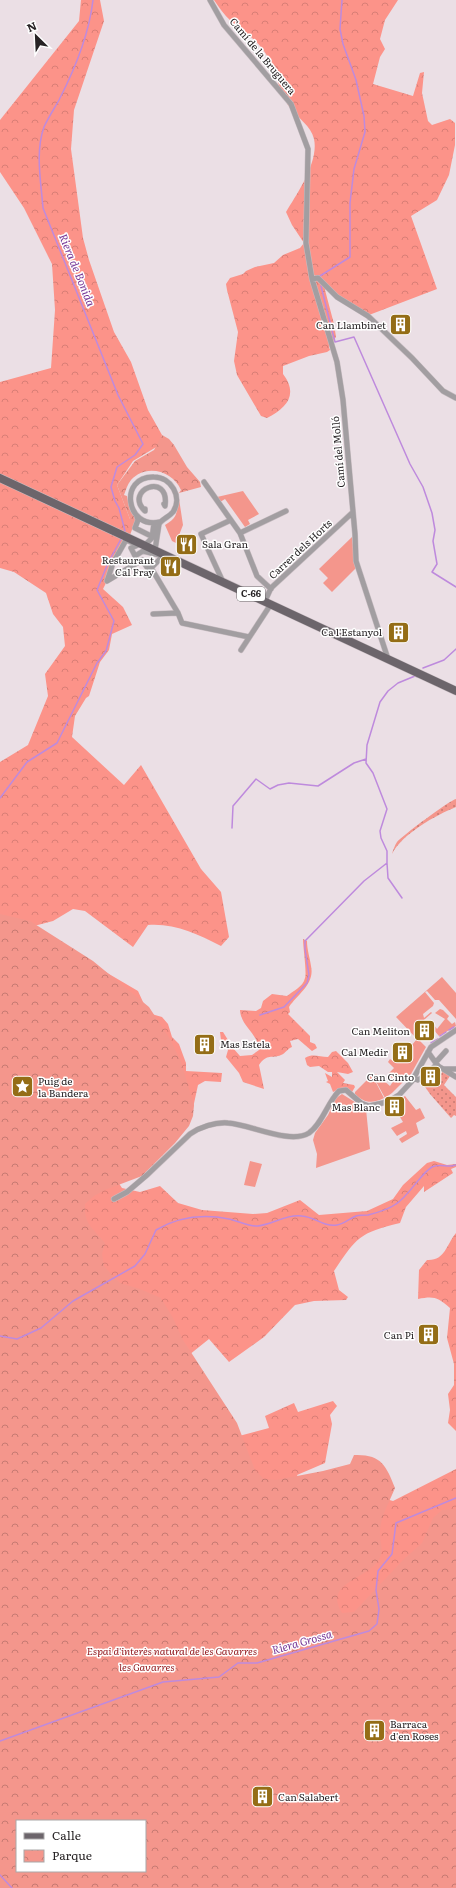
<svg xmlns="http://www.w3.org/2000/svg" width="456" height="1888" font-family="Literata,serif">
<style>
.grass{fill:url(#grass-dots)}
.forest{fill:url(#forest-crowns);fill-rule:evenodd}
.park{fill:url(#park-crowns);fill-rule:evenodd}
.garden{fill:#f4968c}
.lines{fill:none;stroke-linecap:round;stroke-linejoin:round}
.stream{stroke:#be8add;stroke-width:1.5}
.street-casing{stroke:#c8bdc2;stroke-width:6}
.primary-casing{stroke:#c8bdc2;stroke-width:9}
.street{stroke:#a29ea1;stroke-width:5}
.primary{stroke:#6c656b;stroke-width:8}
.labels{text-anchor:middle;stroke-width:3;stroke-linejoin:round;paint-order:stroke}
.shield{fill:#fff;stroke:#686566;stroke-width:1}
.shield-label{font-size:9px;font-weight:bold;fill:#272325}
.street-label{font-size:10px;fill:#272325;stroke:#fff}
.poi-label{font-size:10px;fill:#272325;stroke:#fff;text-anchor:end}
.park-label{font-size:10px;font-style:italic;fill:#911419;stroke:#fff}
.water-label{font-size:11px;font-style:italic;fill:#753596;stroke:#fff}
</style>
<defs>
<pattern id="grass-dots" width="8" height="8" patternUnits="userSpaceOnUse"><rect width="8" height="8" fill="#f4968c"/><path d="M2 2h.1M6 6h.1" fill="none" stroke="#c67a72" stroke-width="1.8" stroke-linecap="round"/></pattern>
<pattern id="forest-crowns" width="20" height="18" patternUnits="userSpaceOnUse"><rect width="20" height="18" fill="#fc9389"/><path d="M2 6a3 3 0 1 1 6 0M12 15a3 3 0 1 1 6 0" fill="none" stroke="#d87e76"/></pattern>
<pattern id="park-crowns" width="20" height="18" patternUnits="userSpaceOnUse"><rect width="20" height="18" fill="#f4968c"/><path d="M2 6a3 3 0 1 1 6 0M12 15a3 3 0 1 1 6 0" fill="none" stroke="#c67a72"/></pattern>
</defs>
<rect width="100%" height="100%" fill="#ebdfe5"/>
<path class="grass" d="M 456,799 L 456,807 C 436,815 402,834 392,854 C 393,850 395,845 397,842 C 402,836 450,800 456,799 Z
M 443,1071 L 450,1076 L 444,1085 L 456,1097 L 456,1116 L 454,1115 L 451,1118 L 430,1094 L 423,1084 L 428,1079 L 430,1081 L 436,1075 L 440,1075 Z"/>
<path class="forest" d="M 81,0 L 100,0 L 104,21 L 74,110 L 71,149 L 83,238 L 89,260 L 114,332 L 131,362 L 148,410 L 162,435 L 158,446 L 133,461 L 117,485 L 130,519 L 130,535 L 103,589 L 123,607 L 132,625 L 112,634 L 109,650 L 100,662 L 89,696 L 86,698 L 75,716 L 72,737 L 124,785 L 141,765 L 201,869 L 221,892 L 229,937 L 221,946 C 198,934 174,923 148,925 L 133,947 L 85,911 L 73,909 L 53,921 L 34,926 L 109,974 L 138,991 L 148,1013 L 162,1017 L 168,1024 L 172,1037 L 179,1044 L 183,1055 L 186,1063 L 186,1071 L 222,1073 L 221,1082 L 205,1081 L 198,1085 L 193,1108 L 110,1170 L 122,1188 L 140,1192 L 160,1186 L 178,1203 L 202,1210 L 253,1214 L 267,1213 L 300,1200 L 319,1215 L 367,1211 L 393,1199 L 403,1185 L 427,1163 L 434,1161 L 447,1165 L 456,1164 L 456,1167 L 451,1169 L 453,1173 L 424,1192 L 424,1186 L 406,1207 L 400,1223 C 359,1233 357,1237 334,1271 L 339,1290 L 348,1297 L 346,1300 L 314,1301 L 295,1305 L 264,1337 L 229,1362 L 209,1339 L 174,1367 L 239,1436 L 269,1428 L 265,1416 L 294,1403 L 298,1412 L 333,1401 L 337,1406 L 330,1415 L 332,1424 L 325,1463 L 297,1475 L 301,1486 L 386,1499 L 393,1501 L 456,1469 L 456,1888 L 0,1888 L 0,762 L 28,745 L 48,696 L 45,674 L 65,646 L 63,627 L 53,614 L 46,593 L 14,572 L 0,568 L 0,382 L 51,368 L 55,310 L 52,264 L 24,208 L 0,172 L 0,120 L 79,21 ZM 17,1821 L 145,1821 L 145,1871 L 17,1871 Z
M 214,0 L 398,0 L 385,20 L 380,39 L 385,49 L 380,57 L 373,84 L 413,96 L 420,73 L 424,72 L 422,93 L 428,121 L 432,125 L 450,119 L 455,123 L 455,145 L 449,175 L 437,200 L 411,216 L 437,289 L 369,315 L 327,288 L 325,290 L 334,324 L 336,337 L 329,347 L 330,350 L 327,352 L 309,356 L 283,366 L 283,374 C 299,395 286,408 267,418 L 261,416 L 237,375 L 234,361 L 238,332 L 227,290 L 226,284 L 230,278 L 243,274 L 246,271 L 255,267 L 274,263 L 283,255 L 300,248 L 304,243 L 292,225 L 286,212 C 297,194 319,162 314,139 C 311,126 298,118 290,108 C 277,90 276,65 261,47 C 253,37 241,30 231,21 C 224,15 219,7 214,0 Z
M 303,939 L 307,941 C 307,950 310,958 311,966 C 315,984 298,994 289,1007 L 290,1012 L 288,1014 L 310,1036 L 310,1042 L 315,1044 L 317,1048 L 312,1051 L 298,1039 L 290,1041 L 292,1047 C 287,1049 286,1053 281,1055 C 272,1059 267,1053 259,1065 L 264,1089 L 243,1082 L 239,1073 L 226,1057 L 228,1050 L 221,1040 L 220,1032 L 223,1032 L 233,1048 L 240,1056 L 252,1055 L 259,1050 C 258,1033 241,1027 240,1010 L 256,1011 L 261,1008 L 263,1001 L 272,994 L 287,996 C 293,991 303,987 305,978 C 307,974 303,947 303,939 Z
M 336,1051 L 348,1063 L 353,1072 L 348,1074 L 337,1072 L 345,1080 L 343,1083 L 354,1085 L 355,1087 L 352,1092 L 342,1088 L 333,1092 L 330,1084 L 326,1082 L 328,1081 L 325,1073 L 332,1077 L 332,1072 L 328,1072 L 319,1066 L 310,1067 L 307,1065 L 305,1058 C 313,1053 319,1057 328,1057 L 332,1052 Z
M 456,1233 L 456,1431 L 448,1423 L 450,1410 L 448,1394 L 454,1385 L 454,1364 L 447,1338 L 450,1308 C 437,1297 434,1296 418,1299 L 419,1270 L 427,1260 C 445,1261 446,1245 456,1233 Z"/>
<path class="park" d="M 162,435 L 169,439 L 174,445 L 187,467 L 200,482 L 201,487 L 179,493 L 181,490 C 173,471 146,463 131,480 C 127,485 126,490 124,495 L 127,496 L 130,510 L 136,519 L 130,535 L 130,519 L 117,485 L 135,461 L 154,450 Z
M 0,914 L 30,921 L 93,961 L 149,1007 L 170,1039 L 181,1062 L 194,1105 L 193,1116 L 189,1126 L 175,1143 L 142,1176 L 105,1190 L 94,1196 L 85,1204 C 84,1225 93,1228 105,1243 L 102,1254 L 104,1266 L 112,1275 L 120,1283 L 140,1289 L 161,1298 L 173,1318 L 183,1340 L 237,1423 L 255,1470 L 264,1479 L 276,1480 L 323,1471 L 350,1464 L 354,1455 C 381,1454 386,1465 395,1488 C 389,1503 379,1519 380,1535 C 380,1545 385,1551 378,1561 C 365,1580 323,1583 342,1613 L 354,1612 L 403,1560 L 422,1543 L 433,1518 L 442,1510 L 456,1509 L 456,1888 L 0,1888 ZM 17,1821 L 145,1821 L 145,1871 L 17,1871 Z"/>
<path class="garden" d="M 243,491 L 259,514 L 248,520 L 250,524 L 245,527 L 225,499 L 220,502 L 217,497 Z
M 178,492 L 183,525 L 176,543 L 172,541 L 165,525 C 184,514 173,507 178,492 Z
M 352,537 L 356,568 L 332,592 L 323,583 L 328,578 L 319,569 Z
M 442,977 L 456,993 L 456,1019 L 439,1000 L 435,1000 L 427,991 L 425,992 L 434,1003 L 433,1006 L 423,1014 L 424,1018 L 431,1012 L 432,1013 L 418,1025 L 422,1029 L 420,1033 L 423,1039 L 420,1041 L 426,1047 L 411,1074 L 392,1093 L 385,1098 L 373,1076 L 376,1074 L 390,1086 L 394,1080 L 388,1074 L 394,1068 L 388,1062 L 390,1059 L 396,1063 L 397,1061 L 400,1063 L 405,1057 L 411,1062 L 413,1060 L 407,1055 L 413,1049 L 411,1046 L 417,1039 L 396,1017 Z
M 440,1009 L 443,1010 L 449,1016 L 447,1019 L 452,1024 L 455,1022 L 456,1026 L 439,1036 L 432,1028 L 434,1025 L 437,1029 L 445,1019 L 435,1013 Z
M 372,1075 L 384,1098 C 372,1104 364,1103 355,1094 L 355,1092 Z
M 342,1094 L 366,1109 L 370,1149 L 316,1168 L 317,1154 L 313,1140 L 315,1133 L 328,1115 L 336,1098 Z
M 405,1096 L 416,1110 L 420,1108 L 425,1118 L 416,1123 L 419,1133 L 402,1143 L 399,1139 L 407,1134 L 406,1131 L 397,1136 L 391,1128 L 403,1122 L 398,1114 L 404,1112 L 403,1111 L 403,1105 L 400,1099 Z
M 250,1161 L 262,1164 L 255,1187 L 244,1185 Z"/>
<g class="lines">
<path class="stream" d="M 93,0 C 89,35 75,69 59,100 C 54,109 48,118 44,127 C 35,152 41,182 43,208 L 118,395 L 143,444 L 135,455 L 117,467 L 111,487 L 115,501 L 119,508 L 125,531
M 320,276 L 350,257 L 350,203 L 354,169 L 365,132 L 364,116 L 356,80 L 343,44 L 340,29 L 342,0
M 321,286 L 335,342 L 354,337 L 410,464 L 423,487 L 432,513 L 435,530 L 433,541 L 437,564 L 432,572 L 456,587
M 423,668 L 444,660 L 456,649
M 0,798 L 27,762 L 57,743 L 97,663 L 106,651 L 114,621 L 97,590 L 108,563 L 121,539
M 232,828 L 233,806 L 256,779 L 270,789 L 278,785 L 289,783 L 318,786 L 354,763 L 366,759
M 387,863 L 388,878 L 402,898
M 260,1015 L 284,1007 L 307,983 L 309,975 L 305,949 L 305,941 L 364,881 L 387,863 L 387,851 L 381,838 L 380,831 L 387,809 L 373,773 L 366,763 L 367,745 L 380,702 L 388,691 L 398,683 L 415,676 L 418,677
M 449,1030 L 454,1027
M 440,1036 L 446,1032
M 431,1043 L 438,1039
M 0,1336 L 17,1339 L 41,1328 L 73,1301 L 135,1266 L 145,1254 L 156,1230 C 178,1217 204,1214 229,1219 C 239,1221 248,1227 258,1226 C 273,1224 287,1214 302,1216 C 315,1217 323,1227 337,1225 C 344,1224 349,1219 356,1216 C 360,1215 364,1215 368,1215 C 376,1213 389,1209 396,1204 C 409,1196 421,1173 432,1167 C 440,1163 448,1168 456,1165
M 0,1741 L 163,1682 L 219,1677 L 238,1663 L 257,1663 L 369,1631 L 377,1624 L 379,1609 L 376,1590 L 378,1571 L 392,1554 L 396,1523 L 456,1498
M 0,1875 L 12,1888"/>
<defs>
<path id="street" d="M 210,0 L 224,25 L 291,104 L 308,149 L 306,243 L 312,279 L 337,362 L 343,400 L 355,534 L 356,561 L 388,659
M 312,279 L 318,278 L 337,297 L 368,316 L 412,358 L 443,391 L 456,398
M 204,482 L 240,533 L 257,576 L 271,589
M 145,509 L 145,511 C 123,490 170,471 165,506 L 164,504
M 137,517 L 138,520 L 135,528 L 149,535
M 240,533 L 286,511
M 126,540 L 138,545 L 131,548 L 135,556 L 143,551 L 163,556 L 149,570 L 142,560 L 107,581 L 113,563 Z
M 145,545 L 152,538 L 154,523
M 155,550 L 159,524 C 162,519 169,517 173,512 C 183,497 171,477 154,477 C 118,476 126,530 160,522
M 150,566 L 178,613 L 182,623 L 249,637
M 223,582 L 201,534 L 231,520
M 265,601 L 271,588 L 352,513
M 153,614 L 178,613
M 241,650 L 271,604
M 428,1052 L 438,1066 L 456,1077
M 436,1062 L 446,1051
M 444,1069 L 456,1069
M 414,1078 L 418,1080 L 426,1075 L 437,1064
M 114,1199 L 127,1192 L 147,1175 L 190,1134 C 200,1127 215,1122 228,1123 C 249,1124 290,1145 309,1133 C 323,1123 327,1103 339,1091 L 346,1090 L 361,1103 L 369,1106 L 387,1102 L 399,1095 L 412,1081 L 431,1047 L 456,1030"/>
<path id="primary" d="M 0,478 L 456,691"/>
</defs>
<use href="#street" class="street-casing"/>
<use href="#primary" class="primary-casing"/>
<use href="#street" class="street"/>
<use href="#primary" class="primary"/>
</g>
<defs>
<symbol id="building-square" viewBox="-11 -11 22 22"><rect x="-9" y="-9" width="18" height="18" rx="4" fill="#946d16" stroke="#fff"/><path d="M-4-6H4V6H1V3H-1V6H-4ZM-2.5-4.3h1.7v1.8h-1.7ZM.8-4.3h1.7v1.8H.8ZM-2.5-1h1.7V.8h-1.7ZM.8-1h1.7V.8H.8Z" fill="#fff"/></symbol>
<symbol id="restaurant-square" viewBox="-11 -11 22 22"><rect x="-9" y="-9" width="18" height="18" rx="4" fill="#946d16" stroke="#fff"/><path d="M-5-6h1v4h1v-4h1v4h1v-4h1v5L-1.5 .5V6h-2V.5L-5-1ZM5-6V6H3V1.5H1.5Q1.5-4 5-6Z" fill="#fff"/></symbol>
<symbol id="sight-square" viewBox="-11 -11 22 22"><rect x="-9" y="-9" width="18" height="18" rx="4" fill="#946d16" stroke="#fff"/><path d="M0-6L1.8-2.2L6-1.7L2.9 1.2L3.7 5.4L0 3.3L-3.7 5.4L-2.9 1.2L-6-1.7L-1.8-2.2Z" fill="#fff"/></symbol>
</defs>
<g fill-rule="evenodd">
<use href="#building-square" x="388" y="312" width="25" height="25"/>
<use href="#restaurant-square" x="174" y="532" width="25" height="25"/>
<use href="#restaurant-square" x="158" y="554" width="25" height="25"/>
<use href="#building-square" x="386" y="620" width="25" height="25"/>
<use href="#building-square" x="412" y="1018" width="25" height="25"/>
<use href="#building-square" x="192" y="1032" width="25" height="25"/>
<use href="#building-square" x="390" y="1040" width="25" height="25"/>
<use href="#building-square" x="418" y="1064" width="25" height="25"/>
<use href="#sight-square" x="10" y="1074" width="25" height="25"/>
<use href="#building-square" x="382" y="1094" width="25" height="25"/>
<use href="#building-square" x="416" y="1322" width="25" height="25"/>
<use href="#building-square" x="362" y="1718" width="25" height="25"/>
<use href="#building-square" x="250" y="1784" width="25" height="25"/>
</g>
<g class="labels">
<rect class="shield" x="237" y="587" width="28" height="14" rx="3"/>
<g class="shield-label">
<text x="251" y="597">C-66</text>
</g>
<g class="street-label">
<text transform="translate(263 56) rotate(50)" y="4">Camí de la Bruguera</text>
<text transform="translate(338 452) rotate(-95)" y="4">Camí del Molló</text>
<text transform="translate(300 549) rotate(-43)" y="4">Carrer dels Horts</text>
</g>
<g class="poi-label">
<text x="386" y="329">Can Llambinet</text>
<text x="202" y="548" text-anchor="start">Sala Gran</text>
<text x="154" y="564">Restaurant<tspan x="154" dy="12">Cal Fray</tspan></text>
<text x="382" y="636">Ca l'Estanyol</text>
<text x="410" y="1035">Can Meliton</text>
<text x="220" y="1048" text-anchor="start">Mas Estela</text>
<text x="388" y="1056">Cal Medir</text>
<text x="414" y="1081">Can Cinto</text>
<text x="38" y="1085" text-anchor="start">Puig de<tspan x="38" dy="12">la Bandera</tspan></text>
<text x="380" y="1111">Mas Blanc</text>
<text x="414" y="1339">Can Pi</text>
<text x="390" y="1728" text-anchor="start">Barraca<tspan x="390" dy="12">d'en Roses</tspan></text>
<text x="278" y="1801" text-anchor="start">Can Salabert</text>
</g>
<g class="park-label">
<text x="172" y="1655">Espai d'interès natural de les Gavarres</text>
<text x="147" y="1671">les Gavarres</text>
</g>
<g class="water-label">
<text transform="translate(77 270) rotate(68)" y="4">Riera de Bonida</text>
<text transform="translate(302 1642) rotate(-16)" y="4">Riera Grossa</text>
</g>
</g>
<rect x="16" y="1820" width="130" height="52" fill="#ffffff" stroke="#a9a7a8"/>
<rect x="24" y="1833" width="20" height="6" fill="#6c656b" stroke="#a9a7a8"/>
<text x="52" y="1840" font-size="12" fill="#272325">Calle</text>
<rect x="24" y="1850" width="20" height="12" fill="url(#park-crowns)" stroke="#a9a7a8"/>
<text x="52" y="1860" font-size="12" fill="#272325">Parque</text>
<g transform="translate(36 36) rotate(336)" stroke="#ffffff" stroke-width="3" paint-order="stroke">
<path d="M0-3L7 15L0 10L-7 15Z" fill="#272325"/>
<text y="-6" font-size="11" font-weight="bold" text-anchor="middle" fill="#272325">N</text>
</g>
</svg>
